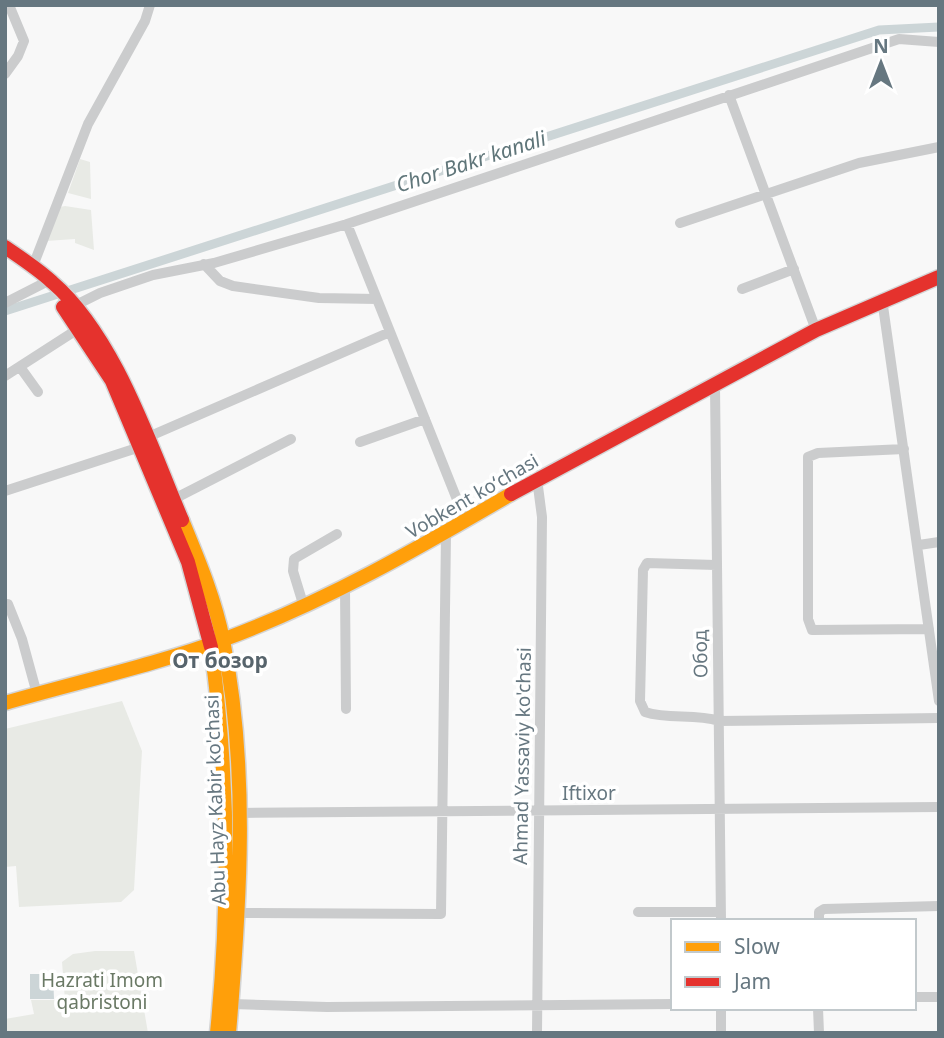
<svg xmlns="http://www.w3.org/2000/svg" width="944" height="1038" font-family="'Noto Sans',sans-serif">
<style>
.green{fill:#e8eae5}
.water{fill:#ccd5d7}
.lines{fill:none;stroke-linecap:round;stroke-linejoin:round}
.canal{stroke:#ccd5d7;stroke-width:9}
.slow-casing{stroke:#d4d5d6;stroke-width:17}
.jam-casing{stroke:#d4d5d6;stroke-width:17}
.street{stroke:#cbcccd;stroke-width:10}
.slow{stroke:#ff9f0a;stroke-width:14}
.jam{stroke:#e5322d;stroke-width:14}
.labels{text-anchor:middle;stroke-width:7;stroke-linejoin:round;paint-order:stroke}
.street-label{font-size:19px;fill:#667780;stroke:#fff}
.park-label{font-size:19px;fill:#6a7965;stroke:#fff}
.water-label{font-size:21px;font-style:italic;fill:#60767a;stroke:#fff}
.neighbourhood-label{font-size:21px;font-weight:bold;fill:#57646c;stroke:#fff}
</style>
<rect width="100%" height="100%" fill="#f8f8f8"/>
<path class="green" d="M 80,159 L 90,162 L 91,199 L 68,193 Z
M 65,206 L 91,210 L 94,250 L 75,243 L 75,239 L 46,241 L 60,207 Z
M 122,701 L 142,751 L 134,890 L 121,902 L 19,907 L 16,866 L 5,867 L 5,729 Z
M 95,951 L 134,951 L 148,1033 L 5,1033 L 5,1019 L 34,1014 L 31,1000 L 65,1000 L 62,962 L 73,954 Z"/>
<path class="water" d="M 30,974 L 53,974 L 54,999 L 30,999 Z"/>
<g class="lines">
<path class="canal" d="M 5,311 L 879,30 L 939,27"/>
<defs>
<path id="slow" d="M 182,520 C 198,559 215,599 223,640 C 249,769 240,903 229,1033
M 211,647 C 229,776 230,903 217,1033
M 5,703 C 77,682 155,665 225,639 C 327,601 417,549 511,494"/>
<path id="jam" d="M 5,247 C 21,258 38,269 52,282 C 115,336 150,445 182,520
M 63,307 L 112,381 L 188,562 L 211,647
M 511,494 L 816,330 L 939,277"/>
</defs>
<use href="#slow" class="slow-casing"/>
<use href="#jam" class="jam-casing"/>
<path class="street" d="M 5,74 L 18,56 L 24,41 L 9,5
M 729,95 L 816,330
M 680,223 L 859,163 L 939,147
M 347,224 L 466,522
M 204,264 L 220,281 L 233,286 L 319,298 L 377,299
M 33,266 L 88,124 L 145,21 L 150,5
M 742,289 L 794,269
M 882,299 L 939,701
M 5,303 L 50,280
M 76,310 L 78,304 L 100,293 L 153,275 L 214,263 L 347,224 L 899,39 L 939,42
M 20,367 L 38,392
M 5,376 L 78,329
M 715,386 L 721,921
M 148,437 L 390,332
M 360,442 L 425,419
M 904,449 L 818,453 L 808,457 L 808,619 L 812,630 L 929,629
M 537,479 L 542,517 L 537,1033
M 5,491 L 140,447
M 174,499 L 291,439
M 919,545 L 939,542
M 716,565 L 647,563 L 643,570 L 640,701 L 645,712 C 669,720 694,713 719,721 L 939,718
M 345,588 L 346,709
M 8,604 L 22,639 L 37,694
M 304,607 L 293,571 L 294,559 L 337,534
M 239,813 L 939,807
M 638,912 L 721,912
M 239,913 L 441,914 L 446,534
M 819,921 L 819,912 L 824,909 L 939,906
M 914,997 L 939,997
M 233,1004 L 327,1007 L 673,1004
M 721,1008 L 721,1033
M 818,1008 L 819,1033"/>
<use href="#slow" class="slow"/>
<use href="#jam" class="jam"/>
</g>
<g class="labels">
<g class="street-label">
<text transform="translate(472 496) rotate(-30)" y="7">Vobkent koʻchasi</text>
<text transform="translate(700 654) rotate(-91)" y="7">Обод</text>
<text transform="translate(522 756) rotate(-89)" y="7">Ahmad Yassaviy ko'chasi</text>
<text x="589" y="800">Iftixor</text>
<text transform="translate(215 800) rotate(-92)" y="7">Abu Hayz Kabir ko'chasi</text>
</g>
<g class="park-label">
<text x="102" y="987">Hazrati Imom<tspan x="102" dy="22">qabristoni</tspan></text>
</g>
<g class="water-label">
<text transform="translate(471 162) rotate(-18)" y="7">Chor Bakr kanali</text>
</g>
<g class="neighbourhood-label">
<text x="220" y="668">От бозор</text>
</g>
</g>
<rect width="944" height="1038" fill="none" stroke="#667780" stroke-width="14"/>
<rect x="671" y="919" width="245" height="91" fill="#ffffff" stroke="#c2c9cc" stroke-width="2"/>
<rect x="685" y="942" width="35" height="10" fill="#ff9f0a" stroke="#c2c9cc" stroke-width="2"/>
<text x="734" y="954" font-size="21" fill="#667780">Slow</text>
<rect x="685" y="977" width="35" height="10" fill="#e5322d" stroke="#c2c9cc" stroke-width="2"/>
<text x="734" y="989" font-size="21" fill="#667780">Jam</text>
<g transform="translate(881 63)" stroke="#ffffff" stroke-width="5" paint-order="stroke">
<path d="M0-5L12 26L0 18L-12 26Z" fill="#667780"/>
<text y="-10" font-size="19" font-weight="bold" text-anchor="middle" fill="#667780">N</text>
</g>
</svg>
